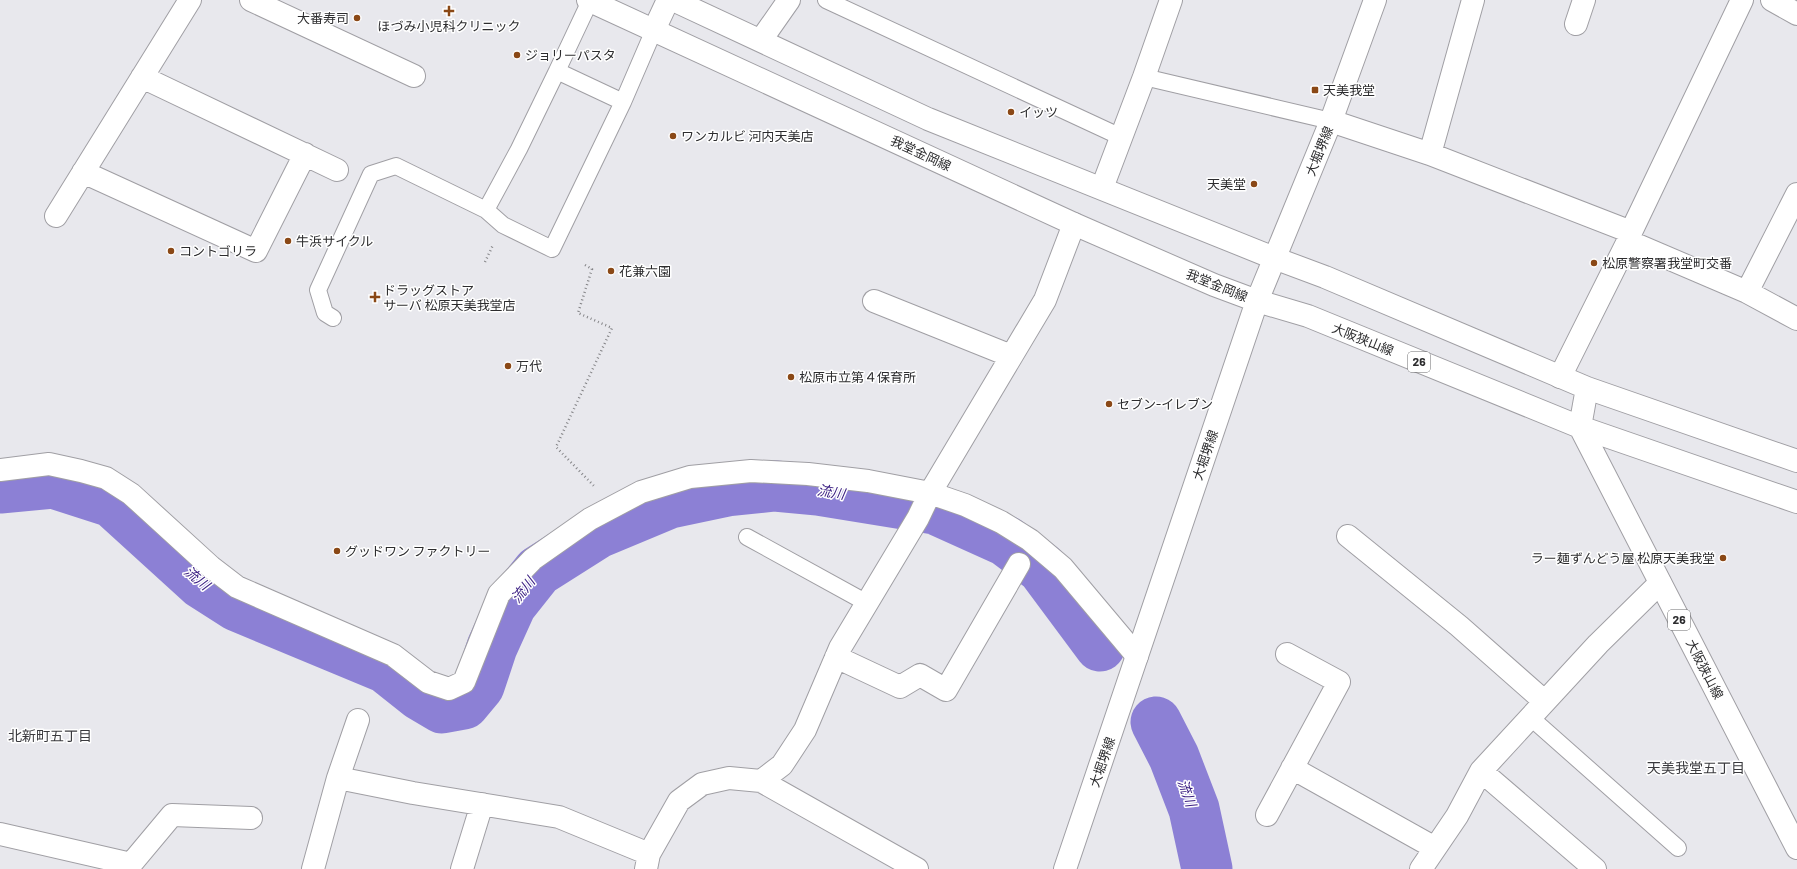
<svg xmlns="http://www.w3.org/2000/svg" width="1797" height="869" font-family="Barlow,'Noto Sans JP',sans-serif">
<style>
.lines{fill:none;stroke-linecap:round;stroke-linejoin:round}
.river{stroke:#8c80d5;stroke-width:51}
.lane-casing{stroke:#a09fa4;stroke-width:18}
.street-casing{stroke:#a09fa4;stroke-width:24}
.secondary-casing{stroke:#a09fa4;stroke-width:24}
.primary-casing{stroke:#a09fa4;stroke-width:24}
.path{stroke:#848487;stroke-width:2.5;stroke-dasharray:1 3;stroke-linecap:butt}
.lane{stroke:#fff;stroke-width:16}
.street{stroke:#fff;stroke-width:22}
.secondary{stroke:#fff;stroke-width:22}
.primary{stroke:#fff;stroke-width:22}
.poi-dot{fill:#8a4816;stroke:#fff;stroke-width:1.5}
.labels{text-anchor:middle;stroke-width:3;stroke-linejoin:round;paint-order:stroke}
.shield{fill:#fff;stroke:#6b6b6d;stroke-width:1}
.shield-label{font-size:12px;font-weight:bold;fill:#2c2c2e}
.poi-label{font-size:13px;fill:#2c2c2e;stroke:#fff;text-anchor:start}
.street-label{font-size:13px;fill:#2c2c2e;stroke:#fff}
.water-label{font-size:14px;font-style:italic;fill:#3c2083;stroke:#fff}
.neighbourhood-label{font-size:14px;fill:#3a3a3e;stroke:#fff}
</style>
<rect width="100%" height="100%" fill="#e8e8ed"/>
<g class="lines">
<path class="river" d="M 0,488 L 53,483 L 112,502 L 201,583 L 237,606 L 386,668 L 420,695 L 442,708 L 464,704 L 479,686 L 492,647 L 511,605 L 538,571 L 598,533 L 670,503 L 727,491 L 775,486 L 818,490 L 935,509 L 1006,541 L 1042,568 L 1100,646
M 1156,722 L 1174,757 L 1194,809 L 1207,869"/>
<defs>
<path id="lane" d="M 826,0 L 1121,137
M 557,71 L 590,1
M 1144,77 L 1331,121
M 623,102 L 557,71 L 519,149 L 486,210 L 503,225 L 552,249 L 623,102 L 654,30
M 333,318 L 325,313 L 318,290 L 371,174 L 396,166 L 486,210
M 747,537 L 867,603
M 1530,717 L 1678,848"/>
<path id="street" d="M 251,0 L 414,76
M 1772,0 L 1797,14
M 1576,24 L 1584,0
M 654,30 L 668,0
M 761,40 L 789,0
M 142,77 L 337,170
M 1331,121 L 1430,154 L 1631,232
M 1430,154 L 1473,0
M 83,172 L 256,251 L 305,154
M 1102,188 L 1144,77 L 1171,0
M 56,216 L 190,0
M 1074,224 L 1045,300 L 930,493 L 965,505 L 1001,522 L 1030,540 L 1063,568 L 1137,656
M 1628,241 L 1747,292 L 1797,194
M 1747,292 L 1797,319
M 874,301 L 1011,356
M 1560,377 L 1628,241 L 1631,232 L 1742,0
M 0,470 L 49,464 L 81,471 L 106,478 L 131,494 L 211,567 L 237,587 L 393,655 L 428,682 L 449,689 L 464,682 L 499,594 L 533,559 L 590,519 L 641,492 L 690,477 L 751,471 L 808,474 L 868,481 L 930,493 L 918,518 L 840,648 L 805,730 L 782,765 L 761,781 L 729,778 L 702,784 L 679,801 L 649,854 L 646,869
M 1348,536 L 1459,626 L 1544,701
M 836,657 L 900,687 L 920,675 L 946,690 L 1019,564
M 358,720 L 338,778 L 413,793 L 559,817 L 649,854
M 1292,768 L 1435,848
M 1481,771 L 1595,869
M 761,781 L 917,869
M 1267,815 L 1339,682 L 1287,654
M 0,834 L 131,864 L 128,869
M 131,864 L 172,815 L 251,818
M 313,869 L 338,778
M 462,869 L 482,804
M 1421,869 L 1457,816 L 1481,771 L 1598,644 L 1660,583"/>
<path id="secondary" d="M 588,0 L 1074,224 L 1214,285 L 1257,301
M 673,0 L 928,119 L 1274,258
M 1065,869 L 1257,301 L 1331,121 L 1375,0"/>
<path id="primary" d="M 1274,258 L 1325,277 L 1587,388 L 1797,461
M 1257,301 L 1308,316 L 1580,427 L 1797,502
M 1587,388 L 1580,427 L 1797,848"/>
</defs>
<use href="#lane" class="lane-casing"/>
<use href="#street" class="street-casing"/>
<use href="#secondary" class="secondary-casing"/>
<use href="#primary" class="primary-casing"/>
<path class="path" d="M 485,262 L 493,245
M 585,265 L 592,269 L 578,313 L 612,328 L 556,447 L 595,487"/>
<use href="#lane" class="lane"/>
<use href="#street" class="street"/>
<use href="#secondary" class="secondary"/>
<use href="#primary" class="primary"/>
</g>
<g class="poi-dot">
<path d="M447 5h4v4h4v4h-4v4h-4v-4h-4v-4h4z"/>
<circle cx="357" cy="18" r="4"/>
<circle cx="517" cy="55" r="4"/>
<rect x="1311" y="86" width="8" height="8" rx="2"/>
<circle cx="1011" cy="112" r="4"/>
<circle cx="673" cy="136" r="4"/>
<circle cx="1254" cy="184" r="4"/>
<circle cx="288" cy="241" r="4"/>
<circle cx="171" cy="251" r="4"/>
<circle cx="1594" cy="263" r="4"/>
<circle cx="611" cy="271" r="4"/>
<path d="M373 291h4v4h4v4h-4v4h-4v-4h-4v-4h4z"/>
<circle cx="508" cy="366" r="4"/>
<circle cx="791" cy="377" r="4"/>
<circle cx="1109" cy="404" r="4"/>
<circle cx="337" cy="551" r="4"/>
<circle cx="1723" cy="558" r="4"/>
</g>
<g class="labels">
<g class="shield">
<rect x="1408" y="352" width="22" height="20" rx="3"/>
<rect x="1668" y="610" width="22" height="20" rx="3"/>
</g>
<g class="shield-label">
<text x="1419" y="366">26</text>
<text x="1679" y="624">26</text>
</g>
<g class="poi-label">
<text x="349" y="23" text-anchor="end">大番寿司</text>
<text x="449" y="31" text-anchor="middle">ほづみ小児科クリニック</text>
<text x="525" y="60">ジョリーパスタ</text>
<text x="1323" y="95">天美我堂</text>
<text x="1019" y="117">イッツ</text>
<text x="681" y="141">ワンカルビ 河内天美店</text>
<text x="1246" y="189" text-anchor="end">天美堂</text>
<text x="296" y="246">牛浜サイクル</text>
<text x="179" y="256">コントゴリラ</text>
<text x="1602" y="268">松原警察署我堂町交番</text>
<text x="619" y="276">花兼六園</text>
<text x="383" y="295">ドラッグストア<tspan x="383" dy="15">サーバ 松原天美我堂店</tspan></text>
<text x="516" y="371">万代</text>
<text x="799" y="382">松原市立第４保育所</text>
<text x="1117" y="409">セブン-イレブン</text>
<text x="345" y="556">グッドワン ファクトリー</text>
<text x="1715" y="563" text-anchor="end">ラー麺ずんどう屋 松原天美我堂</text>
</g>
<g class="street-label">
<text transform="translate(1319 151) rotate(-68)" y="5">大堀堺線</text>
<text transform="translate(921 153) rotate(25)" y="5">我堂金岡線</text>
<text transform="translate(1217 285) rotate(22)" y="5">我堂金岡線</text>
<text transform="translate(1363 339) rotate(22)" y="5">大阪狭山線</text>
<text transform="translate(1205 455) rotate(-71)" y="5">大堀堺線</text>
<text transform="translate(1705 669) rotate(63)" y="5">大阪狭山線</text>
<text transform="translate(1102 762) rotate(-71)" y="5">大堀堺線</text>
</g>
<g class="water-label">
<text transform="translate(831 492) rotate(9)" y="5">流川</text>
<text transform="translate(197 578) rotate(39)" y="5">流川</text>
<text transform="translate(523 590) rotate(-52)" y="5">流川</text>
<text transform="translate(1187 793) rotate(70)" y="5">流川</text>
</g>
<g class="neighbourhood-label">
<text x="50" y="741">北新町五丁目</text>
<text x="1696" y="773">天美我堂五丁目</text>
</g>
</g>
</svg>
